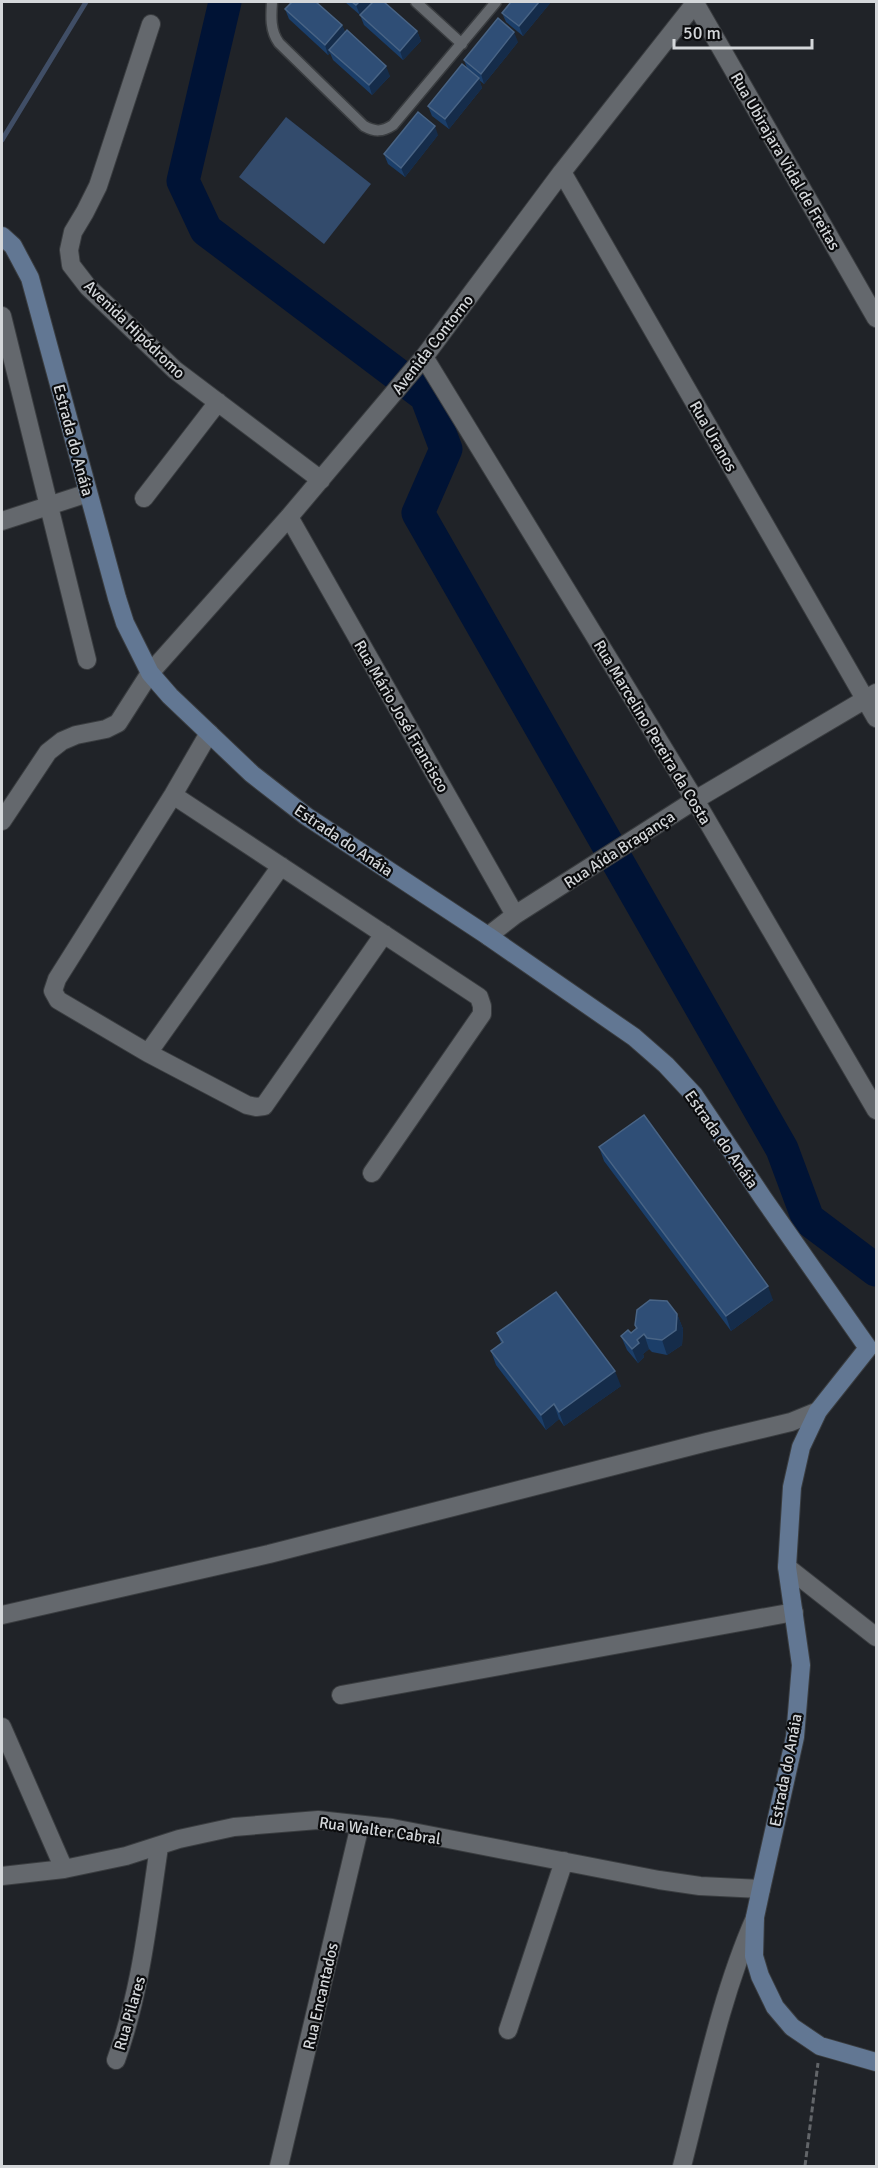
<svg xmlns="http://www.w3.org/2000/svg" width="878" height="2168" font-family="Signika,sans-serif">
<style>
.green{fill:#334b6c}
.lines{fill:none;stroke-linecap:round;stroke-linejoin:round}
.stream{stroke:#404e66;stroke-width:5}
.river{stroke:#001335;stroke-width:33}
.lane-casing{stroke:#3a3d40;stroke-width:13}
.street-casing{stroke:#3a3d40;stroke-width:20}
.secondary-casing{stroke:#3a3d40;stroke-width:20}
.path{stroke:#626569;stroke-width:3;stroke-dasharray:6 3;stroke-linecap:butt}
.lane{stroke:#64686d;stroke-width:10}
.street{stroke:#64686d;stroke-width:18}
.secondary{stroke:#627793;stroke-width:18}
.wall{fill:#1b3e69}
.shaded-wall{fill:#152c4a}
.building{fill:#2f4e76;stroke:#496485;stroke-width:1.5}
.labels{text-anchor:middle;stroke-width:4.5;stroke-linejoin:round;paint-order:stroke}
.street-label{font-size:16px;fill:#d4d7da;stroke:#0b0c0e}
</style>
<rect width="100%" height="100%" fill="#202328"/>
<path class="green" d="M 286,117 L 371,184 L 324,244 L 239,177 Z"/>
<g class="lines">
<path class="stream" d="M 2,140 L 86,2"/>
<path class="river" d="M 225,2 L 183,181 L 206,230 L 426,396 L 446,449 L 418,513 L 782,1149 L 808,1219 L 876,1270"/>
<defs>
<path id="lane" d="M 272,2 C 271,16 270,31 279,43 L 364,126 C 375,132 382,132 393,125 L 496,2
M 416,2 L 462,44"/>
<path id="street" d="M 695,3 L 876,318
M 151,24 L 98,186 L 85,212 L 73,232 L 69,250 L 71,265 L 88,287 L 175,370 L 321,480
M 562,172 L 876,718
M 2,316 L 87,660
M 424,357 L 695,800 L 876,1110
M 144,498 L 218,402
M 289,517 L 515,915
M 2,521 L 88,493
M 209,733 L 173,795 L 57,979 L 53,991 L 58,1000 L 148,1053 L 281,866
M 173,795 L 479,997 L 482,1006 L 482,1014 L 372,1173
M 2,821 L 48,752 L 62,741 L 76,735 L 106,729 L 118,723 L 150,673 L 289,517 L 424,357 L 562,172 L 696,2
M 488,936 L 515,915 L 695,800 L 876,693
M 148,1053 L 247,1105 L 256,1107 L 264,1106 L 384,934
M 787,1567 L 876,1637
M 2,1615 L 269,1554 L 707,1442 L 791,1422 L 818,1411
M 341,1695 L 794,1612
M 2,1727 L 64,1869
M 2,1876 L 64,1869 L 126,1856 L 179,1839 L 234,1827 L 318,1820 L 392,1828 L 659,1880 L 700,1886 L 761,1889
M 508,2030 L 564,1861
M 116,2060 C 141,1991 148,1920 159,1847
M 279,2166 L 360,1825
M 682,2166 C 703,2085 721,1995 755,1918"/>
<path id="secondary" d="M 2,236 L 13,246 L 30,278 L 117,598 L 125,623 L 150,673 L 170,696 L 252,774 L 306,816 L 488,936 L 634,1037 L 666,1065 L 694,1095 L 763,1198 L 868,1348 L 818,1411 L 801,1447 L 792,1487 L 787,1567 L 801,1665 L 795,1737 L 761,1889 L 755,1917 L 754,1956 L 760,1976 L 775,2007 L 792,2027 L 820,2046 L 876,2062"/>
</defs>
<use href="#lane" class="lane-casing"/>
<use href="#street" class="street-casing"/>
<use href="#secondary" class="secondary-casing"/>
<path class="path" d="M 805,2166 L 818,2063"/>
<use href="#lane" class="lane"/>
<use href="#street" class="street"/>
<use href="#secondary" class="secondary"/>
</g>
<path class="wall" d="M 345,2 L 372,2 L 360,15 Z
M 511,2 L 551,2 L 523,36 L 506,22 L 502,13 Z
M 285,9 L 342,25 L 345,32 L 390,76 L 372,95 L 333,60 L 330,53 L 328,55 L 289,19 Z
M 360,15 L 417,31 L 421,41 L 403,60 L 364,25 Z
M 518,42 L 484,84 L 479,80 L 482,88 L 449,129 L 432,116 L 428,106 L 467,68 L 464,60 Z
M 438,135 L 405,177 L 388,164 L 384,154 Z
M 599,1147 L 773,1300 L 731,1331 L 604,1161 Z
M 677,1314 L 683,1329 L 682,1345 L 667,1355 L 652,1352 L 649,1349 L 643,1354 L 644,1357 L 638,1363 L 627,1350 L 621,1336 L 631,1333 L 636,1329 L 635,1325 Z
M 497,1333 L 621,1386 L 564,1426 L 559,1419 L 546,1430 L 496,1365 L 491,1351 L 501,1343 Z"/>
<path class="shaded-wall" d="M 359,2 L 372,2 L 360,15 L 356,5 Z
M 539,2 L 551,2 L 523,36 L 519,26 Z
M 342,25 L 346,35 L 329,50 L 330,53 L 328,55 L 325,45 Z
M 417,31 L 421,41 L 403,60 L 400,51 Z
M 514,32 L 518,42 L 484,84 L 481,74 Z
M 386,66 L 390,76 L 372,95 L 369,85 Z
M 479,78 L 482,88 L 449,129 L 445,119 Z
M 435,126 L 438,135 L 405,177 L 401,168 Z
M 768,1286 L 773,1300 L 731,1331 L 726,1316 Z
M 677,1314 L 683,1329 L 682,1345 L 667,1355 L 662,1340 Z
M 644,1334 L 649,1349 L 643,1354 L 644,1357 L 638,1363 L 632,1349 L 637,1340 Z
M 615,1371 L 621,1386 L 564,1426 L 559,1412 Z
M 554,1404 L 559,1419 L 546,1430 L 541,1415 Z"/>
<path class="building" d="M 292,2 L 316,2 L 342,25 L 325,45 L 285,9 Z
M 352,2 L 359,2 L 356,5 Z
M 373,2 L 384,2 L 417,31 L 400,51 L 360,15 Z
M 511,2 L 539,2 L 519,26 L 502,13 Z
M 498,18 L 514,32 L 481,74 L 464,60 Z
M 347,30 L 386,66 L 369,85 L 329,50 Z
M 462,64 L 479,78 L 445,119 L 428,106 Z
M 418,112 L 435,126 L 401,168 L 384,154 Z
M 644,1115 L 768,1286 L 726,1316 L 599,1147 Z
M 556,1292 L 615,1371 L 559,1412 L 554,1404 L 541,1415 L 491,1351 L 503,1342 L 497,1333 Z
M 650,1300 L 667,1301 L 677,1314 L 676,1330 L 662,1340 L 647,1338 L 644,1334 L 637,1340 L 639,1343 L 632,1349 L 621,1336 L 628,1330 L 631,1333 L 637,1328 L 635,1325 L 637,1310 Z"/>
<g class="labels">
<g class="street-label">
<text transform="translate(786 161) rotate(60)" y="6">Rua Ubirajara Vidal de Freitas</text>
<text transform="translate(135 329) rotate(44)" y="6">Avenida Hipódromo</text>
<text transform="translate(432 344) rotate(-52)" y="6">Avenida Contorno</text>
<text transform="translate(714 436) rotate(60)" y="6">Rua Uranos</text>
<text transform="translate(74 440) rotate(75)" y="6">Estrada do Anáia</text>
<text transform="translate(402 716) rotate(60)" y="6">Rua Mário José Francisco</text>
<text transform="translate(653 732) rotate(59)" y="6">Rua Marcelino Pereira da Costa</text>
<text transform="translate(344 840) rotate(34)" y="6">Estrada do Anáia</text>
<text transform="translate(619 849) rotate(-33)" y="6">Rua Aída Bragança</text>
<text transform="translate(722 1139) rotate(55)" y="6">Estrada do Anáia</text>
<text transform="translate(785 1770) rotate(-79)" y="6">Estrada do Anáia</text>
<text transform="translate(380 1830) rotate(8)" y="6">Rua Walter Cabral</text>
<text transform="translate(320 1996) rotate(-77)" y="6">Rua Encantados</text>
<text transform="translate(129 2013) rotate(-74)" y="6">Rua Pilares</text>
</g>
</g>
<rect width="878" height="2168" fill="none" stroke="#d4d7da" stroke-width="6"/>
<path d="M674 39v9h138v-9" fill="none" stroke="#d4d7da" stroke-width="3"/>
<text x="683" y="39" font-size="18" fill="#d4d7da" stroke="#0b0c0e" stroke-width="4.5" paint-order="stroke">50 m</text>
</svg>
